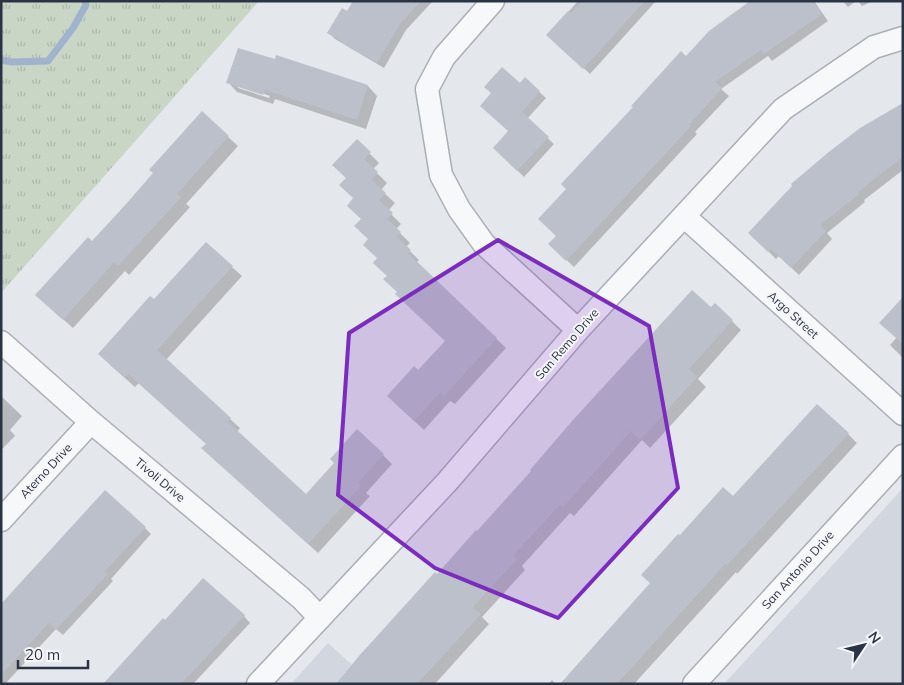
<svg xmlns="http://www.w3.org/2000/svg" width="904" height="685" font-family="Mulish,sans-serif">
<style>
.built{fill:#d2d6de}
.grass{fill:url(#grass-tufts)}
.shadow{fill:#0003;fill-rule:evenodd}
.lines{fill:none;stroke-linecap:round;stroke-linejoin:round}
.stream{stroke:#9fb4cc;stroke-width:7}
.building{fill:#bbc0ca}
.minor-casing{stroke:#a9aeb7;stroke-width:25}
.minor{stroke:#f7f8fa;stroke-width:22}
.marked{fill:#7b2cbf;fill-opacity:0.2;stroke:#7b2cbf;stroke-width:4;stroke-linejoin:round}
.labels{text-anchor:middle;stroke-width:4;stroke-linejoin:round;paint-order:stroke}
.street-label{font-size:12px;fill:#2b3445;stroke:#f4f6f9}
</style>
<defs>
<pattern id="grass-tufts" width="24" height="20" patternUnits="userSpaceOnUse" patternTransform="scale(1.25)"><rect width="24" height="20" fill="#c9d6c5"/><path d="M3 7l-1-3M5 7V3M7 7l1-3M15 17l-1-3M17 17v-4M19 17l1-3" fill="none" stroke="#adb8ab"/></pattern>
</defs>
<rect width="100%" height="100%" fill="#e4e7ec"/>
<path class="built" d="M 903,488 L 903,684 L 724,684 Z
M 328,643 L 373,684 L 291,684 Z"/>
<path class="grass" d="M 1,1 L 259,1 L 1,293 Z"/>
<path class="shadow" d="M 376,1 L 433,1 L 406,30 L 384,68 L 335,39 L 329,33 L 348,13 Z
M 578,1 L 656,1 L 590,74 L 548,35 Z
M 753,1 L 814,1 L 828,21 L 772,61 L 768,56 L 721,89 L 729,96 L 695,132 L 697,134 L 574,267 L 550,244 L 558,236 L 686,58 Z
M 843,1 L 856,1 L 848,7 Z
M 858,1 L 873,1 L 862,6 Z
M 525,79 L 546,98 L 527,119 L 554,144 L 524,177 L 501,154 L 510,131 L 520,85 Z
M 228,82 L 368,86 L 377,96 L 366,129 L 275,99 L 273,104 L 237,92 ZM 238,85 L 270,96 L 269,98 L 238,88 Z
M 903,113 L 903,170 L 864,200 L 865,202 L 827,233 L 832,239 L 799,275 L 779,256 L 776,259 L 757,240 Z
M 228,137 L 238,146 L 186,204 L 190,207 L 129,275 L 125,271 L 73,328 L 47,305 L 93,242 Z
M 357,141 L 379,163 L 373,169 L 387,183 L 381,190 L 395,203 L 388,211 L 401,224 L 396,229 L 410,243 L 406,247 L 419,260 L 416,263 L 506,348 L 455,404 L 450,401 L 424,430 L 398,406 L 418,372 L 446,341 L 399,293 L 378,258 L 348,178 Z
M 206,244 L 242,276 L 166,360 L 230,419 L 240,428 L 237,432 L 306,495 L 383,455 L 392,464 L 366,493 L 370,496 L 318,553 L 213,458 L 207,444 L 139,383 L 135,387 L 109,364 L 154,301 Z
M 903,299 L 903,358 L 890,345 L 897,337 Z
M 711,309 L 732,321 L 741,330 L 698,379 L 706,387 L 650,448 L 642,440 L 574,516 L 570,513 L 522,566 L 525,570 L 482,617 L 489,624 L 435,684 L 337,684 L 477,533 Z
M 1,396 L 22,416 L 10,430 L 15,436 L 1,450 Z
M 848,434 L 857,443 L 737,574 L 736,572 L 634,684 L 561,684 L 651,583 L 680,537 L 733,498 Z
M 145,528 L 151,534 L 111,579 L 113,581 L 63,635 L 56,629 L 5,684 L 1,684 L 1,606 Z
M 244,616 L 250,623 L 193,684 L 105,684 L 165,621 Z
M 552,680 L 556,684 L 548,684 Z"/>
<g class="lines">
<path class="stream" d="M 1,60 L 12,62 L 48,61 L 73,28 L 86,5 L 85,1"/>
</g>
<path class="building" d="M 353,1 L 421,1 L 400,24 L 377,63 L 327,33 L 342,8 L 347,11 Z
M 582,1 L 645,1 L 583,69 L 546,35 L 568,11 L 571,13 Z
M 750,1 L 813,1 L 822,14 L 764,54 L 761,50 L 715,82 L 722,88 L 689,125 L 691,126 L 566,261 L 548,244 L 556,236 L 538,219 L 566,189 L 561,184 L 633,107 L 631,106 L 681,51 L 686,56 L 709,31 Z
M 238,48 L 275,59 L 276,55 L 368,85 L 357,120 L 265,90 L 263,95 L 226,83 Z
M 502,67 L 520,83 L 525,77 L 540,91 L 522,112 L 549,137 L 517,171 L 493,148 L 508,131 L 480,106 L 491,93 L 484,87 Z
M 903,103 L 903,157 L 858,192 L 859,194 L 820,225 L 826,231 L 791,268 L 771,249 L 768,252 L 748,233 L 792,186 L 791,184 L 830,151 L 860,128 Z
M 202,111 L 229,136 L 177,194 L 181,197 L 152,229 L 118,266 L 114,262 L 63,320 L 35,295 L 88,237 L 92,241 L 127,203 L 153,173 L 149,170 Z
M 357,139 L 371,152 L 364,159 L 378,172 L 372,180 L 386,193 L 379,200 L 393,213 L 387,219 L 401,232 L 397,237 L 411,250 L 408,253 L 497,338 L 444,396 L 440,392 L 414,421 L 387,396 L 414,366 L 418,370 L 445,341 L 395,294 L 397,292 L 383,279 L 387,276 L 373,263 L 377,258 L 363,245 L 368,239 L 354,226 L 361,219 L 347,206 L 353,198 L 339,185 L 346,178 L 332,165 Z
M 206,242 L 233,266 L 157,350 L 231,418 L 228,422 L 306,494 L 334,463 L 330,459 L 357,429 L 384,454 L 358,483 L 361,486 L 308,544 L 201,448 L 206,444 L 128,374 L 125,378 L 98,354 L 150,296 L 154,299 Z
M 692,290 L 711,307 L 715,303 L 733,320 L 689,369 L 697,377 L 654,425 L 640,440 L 631,431 L 563,507 L 560,504 L 513,556 L 517,559 L 473,607 L 481,614 L 417,684 L 336,684 L 359,656 L 435,572 L 437,574 L 476,530 L 477,531 L 531,471 L 530,470 L 572,421 Z
M 903,297 L 903,344 L 879,323 Z
M 817,404 L 849,433 L 817,468 L 727,565 L 725,564 L 617,684 L 560,684 L 650,583 L 641,575 L 678,534 L 680,535 L 723,487 L 733,496 Z
M 105,490 L 146,527 L 105,571 L 108,574 L 56,630 L 49,623 L 1,675 L 1,604 Z
M 203,578 L 245,615 L 225,637 L 181,684 L 103,684 L 163,618 L 165,620 Z"/>
<g class="lines">
<defs>
<path id="minor" d="M 493,1 L 444,57 L 427,89 L 441,175 L 459,209 L 484,244 L 578,330
M 684,216 L 903,414
M 1,342 L 91,422 L 301,598 L 320,618
M 1,520 L 91,422
M 258,684 L 447,482 L 578,330 L 783,109 L 874,47 L 903,38
M 694,684 L 903,456"/>
</defs>
<use href="#minor" class="minor-casing"/>
<use href="#minor" class="minor"/>
</g>
<path class="marked" d="M 498,240 L 649,326 L 678,488 L 558,618 L 435,568 L 338,495 L 349,333 Z"/>
<g class="labels">
<g class="street-label">
<text transform="translate(793 315) rotate(42)" y="4">Argo Street</text>
<text transform="translate(567 344) rotate(-49)" y="4">San Remo Drive</text>
<text transform="translate(46 471) rotate(-47)" y="4">Aterno Drive</text>
<text transform="translate(160 480) rotate(40)" y="4">Tivoli Drive</text>
<text transform="translate(798 570) rotate(-48)" y="4">San Antonio Drive</text>
</g>
</g>
<rect width="904" height="685" fill="none" stroke="#2b3445" stroke-width="5"/>
<g transform="translate(864 645) rotate(55)" stroke="#f4f6f9" stroke-width="4" paint-order="stroke">
<path d="M0-4L9 19L0 12L-9 19Z" fill="#2b3445"/>
<text y="-8" font-size="14" font-weight="bold" text-anchor="middle" fill="#2b3445">N</text>
</g>
<path d="M18 660v8h70v-8" fill="none" stroke="#2b3445" stroke-width="2.5"/>
<text x="25" y="660" font-size="15" fill="#2b3445" stroke="#f4f6f9" stroke-width="4" paint-order="stroke">20 m</text>
</svg>
